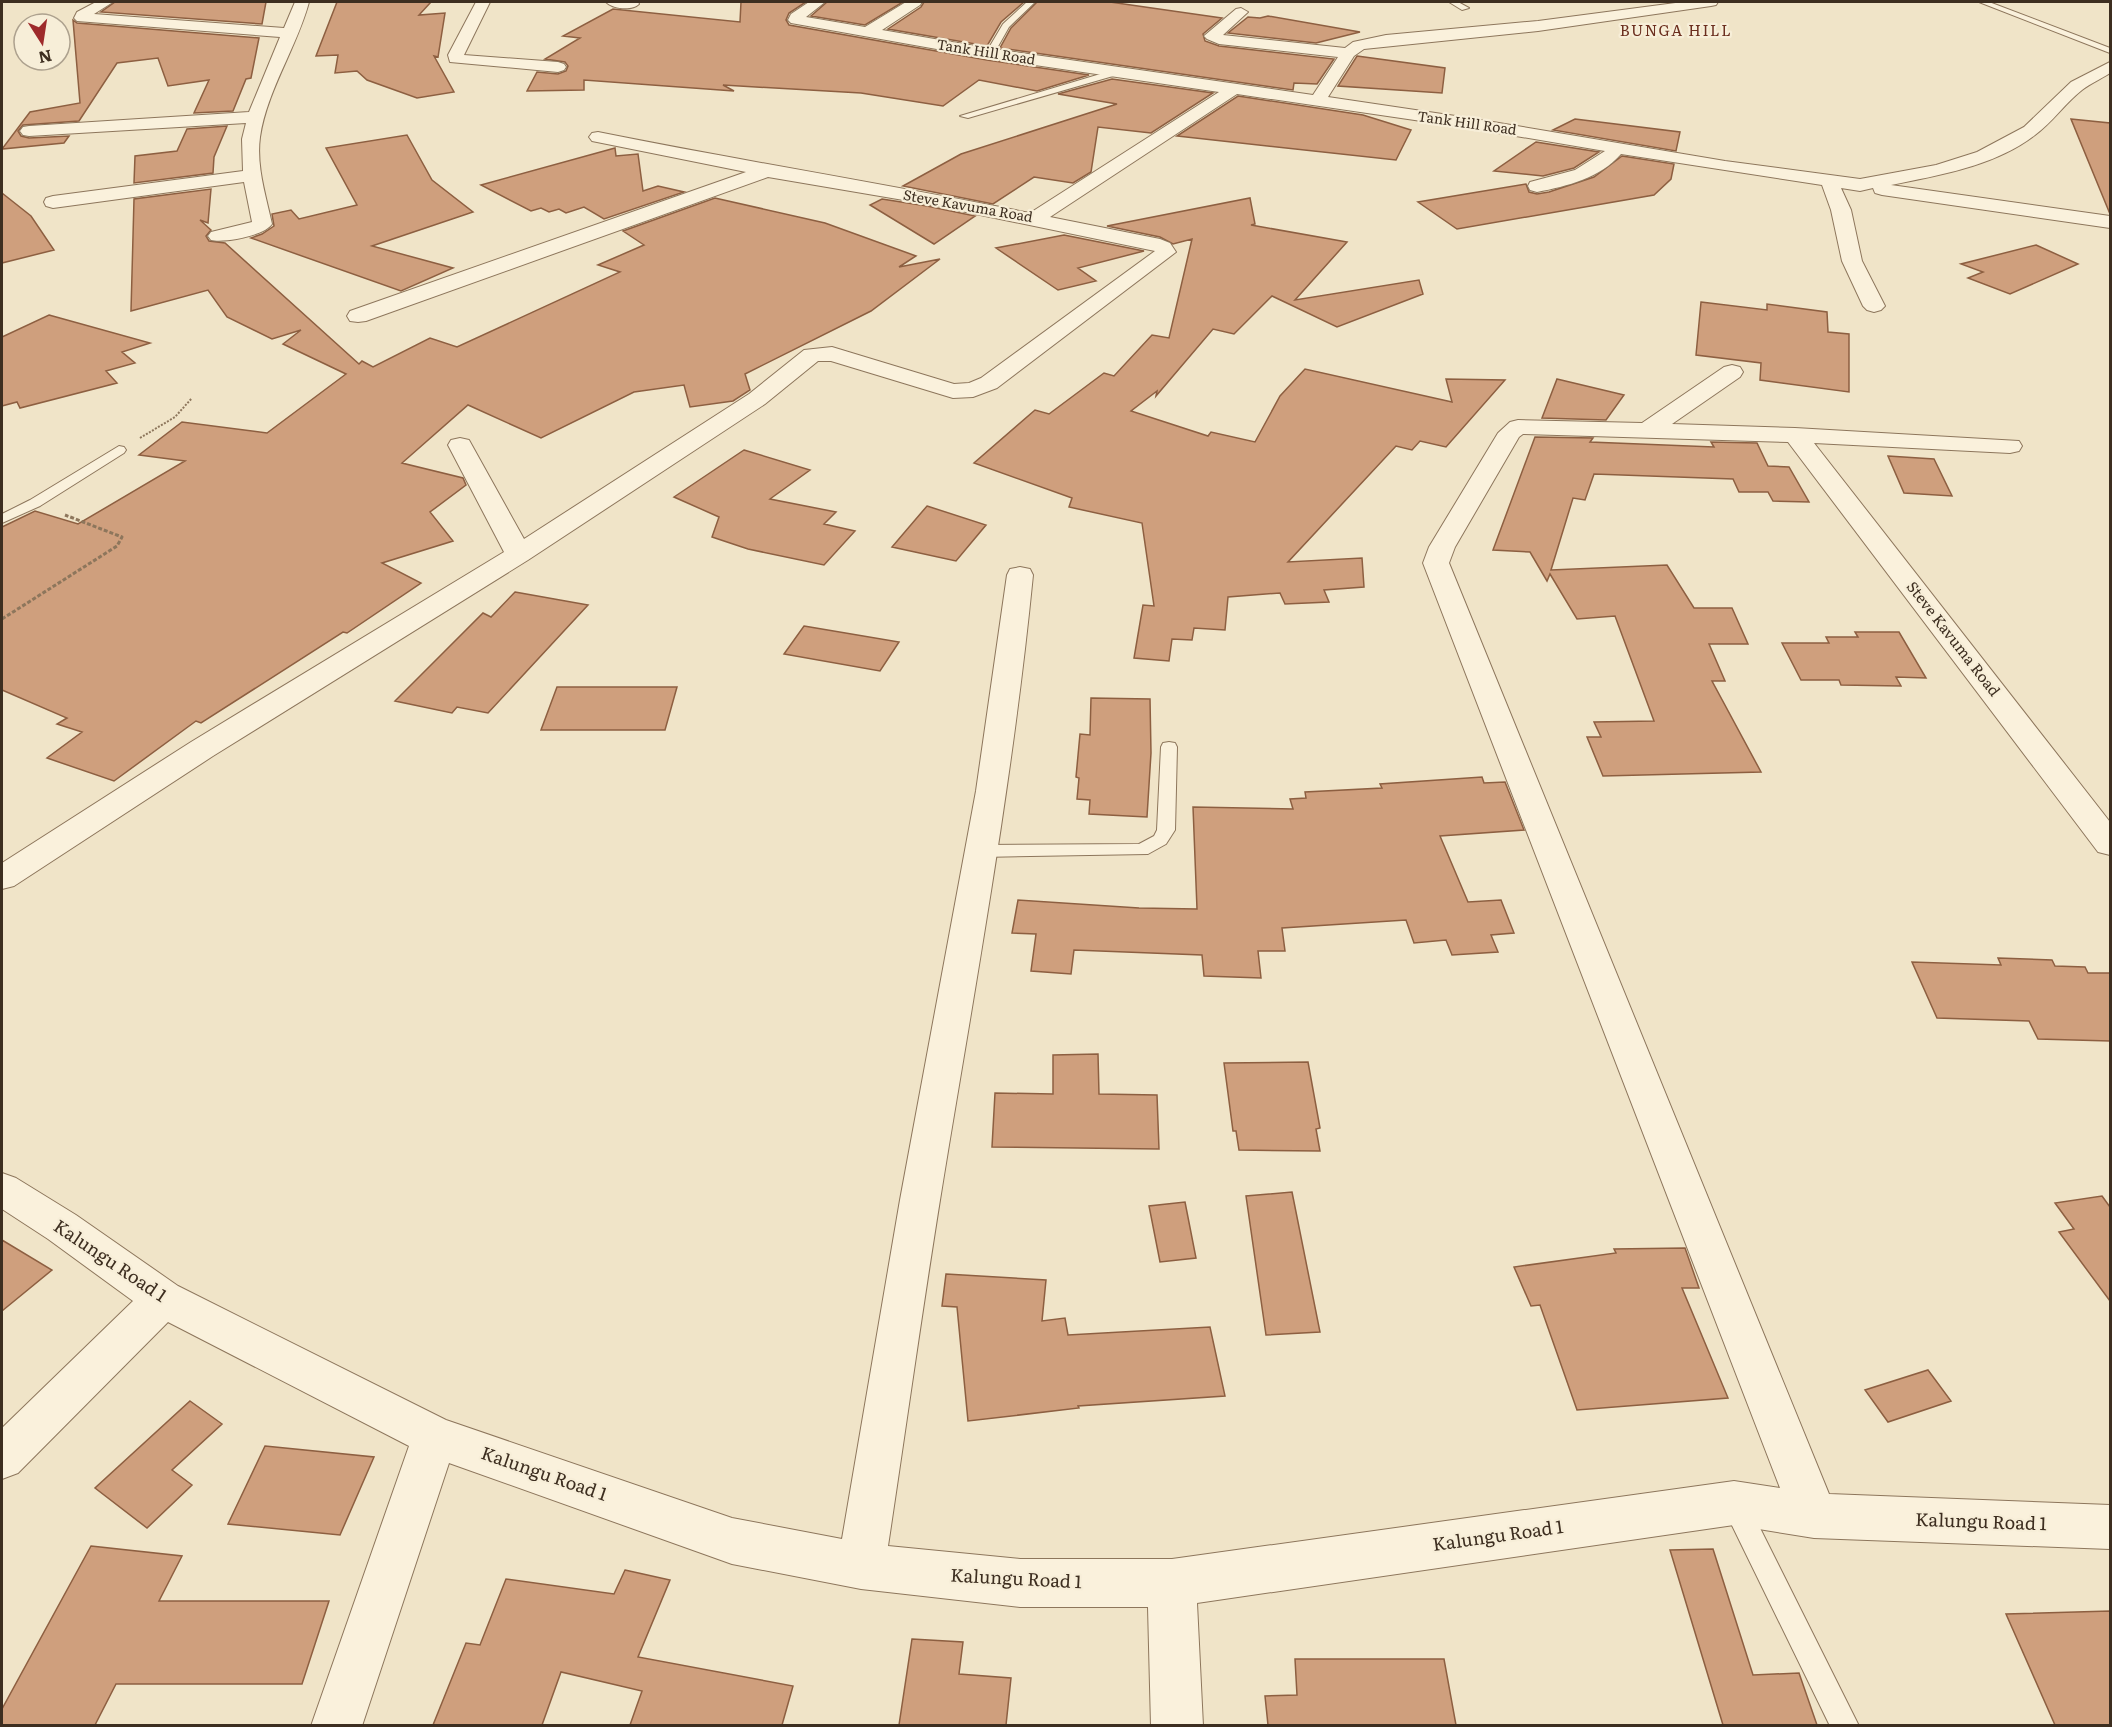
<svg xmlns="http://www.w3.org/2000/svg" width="2112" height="1727" font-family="Literata,serif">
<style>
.building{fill:#cf9f7d;stroke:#8d5f41;stroke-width:1.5}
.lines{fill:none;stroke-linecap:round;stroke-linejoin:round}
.lane-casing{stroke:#8d765c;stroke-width:2}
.street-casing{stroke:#8d765c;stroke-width:2}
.path-far1{stroke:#8d765c;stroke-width:2;stroke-dasharray:2 1.5;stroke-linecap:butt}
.path{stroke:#8d765c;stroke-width:3;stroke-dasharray:4 2;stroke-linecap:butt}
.lane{fill:#faf1dc;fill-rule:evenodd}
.street{fill:#faf1dc;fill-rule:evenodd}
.labels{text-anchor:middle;stroke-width:4.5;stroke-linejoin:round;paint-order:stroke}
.far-street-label{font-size:14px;fill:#3d2e20;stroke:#f7eed8}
.far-quarter-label{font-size:15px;letter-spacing:1.5px;fill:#6b2e1e;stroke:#f7eed8}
.street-label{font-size:15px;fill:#3d2e20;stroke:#f7eed8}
.near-street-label{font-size:18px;fill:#3d2e20;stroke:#f7eed8}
</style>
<rect width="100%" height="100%" fill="#f0e4c8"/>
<path class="building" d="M 115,2 L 266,2 L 262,24 L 101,12 Z
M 337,2 L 431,2 L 419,15 L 445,13 L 438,57 L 434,56 L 454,92 L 417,98 L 367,80 L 357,71 L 335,73 L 338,55 L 316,56 Z
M 741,2 L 806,2 L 789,13 L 786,20 L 789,25 L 987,60 L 1089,75 L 1037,91 L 979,80 L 943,106 L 861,93 L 723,85 L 734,91 L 584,80 L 584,90 L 527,91 L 537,72 L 558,74 L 566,71 L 568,66 L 565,62 L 545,59 L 580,38 L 563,36 L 613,9 L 740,22 Z
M 827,2 L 903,2 L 865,25 L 811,16 Z
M 924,2 L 1024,2 L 1001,22 L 987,46 L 888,29 L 921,7 Z
M 1037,2 L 1110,2 L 1222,18 L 1203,34 L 1205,41 L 1219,46 L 1334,59 L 1317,84 L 1294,83 L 1293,90 L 1000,48 L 1011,28 Z
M 1268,16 L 1360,32 L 1316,43 L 1228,33 L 1248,17 L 1260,18 Z
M 73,20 L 77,23 L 259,38 L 251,78 L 246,79 L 233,111 L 194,113 L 209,80 L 168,86 L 158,58 L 117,63 L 79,121 L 23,125 L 18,131 L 21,136 L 29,138 L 69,136 L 64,143 L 2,149 L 30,112 L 80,103 Z
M 1357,56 L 1445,68 L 1442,93 L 1338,86 Z
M 1112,79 L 1213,93 L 1151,133 L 1098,127 L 1091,172 L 1073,183 L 1034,177 L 993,204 L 903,186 L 961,154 L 1117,104 L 1058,94 Z
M 1238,96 L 1363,115 L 1411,130 L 1396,160 L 1177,136 Z
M 1575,119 L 1680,132 L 1676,151 L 1553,130 Z
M 2071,119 L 2110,123 L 2110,214 Z
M 227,126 L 214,157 L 213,173 L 134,183 L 135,156 L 177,151 L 187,129 Z
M 407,135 L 432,180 L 473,212 L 372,246 L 453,268 L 401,291 L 251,238 L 262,234 L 274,226 L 272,214 L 291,210 L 299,219 L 357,205 L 326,148 Z
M 1536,142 L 1599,152 L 1574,168 L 1543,176 L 1494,171 Z
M 615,148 L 616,156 L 638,154 L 643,191 L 658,186 L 684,192 L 604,219 L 584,207 L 566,213 L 559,209 L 549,212 L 541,208 L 531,211 L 481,185 Z
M 1622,156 L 1674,164 L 1671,179 L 1654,195 L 1457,229 L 1418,202 L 1526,184 L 1529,192 L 1537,194 L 1549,192 L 1594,177 Z
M 211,189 L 208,223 L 200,220 L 211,230 L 206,236 L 209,241 L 225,243 L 359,364 L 362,361 L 373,367 L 430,338 L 457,347 L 620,272 L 598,265 L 644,245 L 623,231 L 715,198 L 825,223 L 916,256 L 899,267 L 940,259 L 871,311 L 745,374 L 750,390 L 733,401 L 690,407 L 684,385 L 634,392 L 541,438 L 468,405 L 402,463 L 463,478 L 466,485 L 430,512 L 453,541 L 382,563 L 421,583 L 347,633 L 343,632 L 201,723 L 196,721 L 114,781 L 47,758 L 82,732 L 57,724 L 67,718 L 2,690 L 2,527 L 35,511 L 78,524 L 185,461 L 139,455 L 182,422 L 267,433 L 346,374 L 283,344 L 301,330 L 272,339 L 227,317 L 208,290 L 131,311 L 134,199 Z
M 2,193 L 31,216 L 54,250 L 2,263 Z
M 1250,198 L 1255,224 L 1251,225 L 1347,242 L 1295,300 L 1419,280 L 1423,294 L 1337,327 L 1272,296 L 1234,334 L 1213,329 L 1156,396 L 1157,391 L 1131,411 L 1208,436 L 1211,432 L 1255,442 L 1280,396 L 1305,369 L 1452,402 L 1446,379 L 1505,380 L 1446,447 L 1420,441 L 1412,450 L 1396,446 L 1288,562 L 1362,558 L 1364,587 L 1324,590 L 1329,602 L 1285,604 L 1280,593 L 1228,597 L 1225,630 L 1194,628 L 1192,640 L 1172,639 L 1169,661 L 1134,658 L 1143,605 L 1154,606 L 1142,523 L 1069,507 L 1072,498 L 974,463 L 1035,410 L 1049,414 L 1104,373 L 1114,376 L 1152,335 L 1169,338 L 1192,239 L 1173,244 L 1160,237 L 1107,226 Z
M 882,199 L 927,206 L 975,216 L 934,244 L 870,205 Z
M 1064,235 L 1144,251 L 1078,268 L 1096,281 L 1058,290 L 996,248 Z
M 2036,245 L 2078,264 L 2010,294 L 1968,278 L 1983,272 L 1961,264 Z
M 1701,302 L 1767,310 L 1767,304 L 1827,312 L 1828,332 L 1849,334 L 1849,392 L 1760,380 L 1761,363 L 1696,355 Z
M 49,315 L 150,343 L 122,352 L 135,363 L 106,371 L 117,383 L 20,408 L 17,402 L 2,406 L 2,337 Z
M 1557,379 L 1624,395 L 1606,420 L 1542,418 Z
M 1535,437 L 1593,438 L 1590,442 L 1714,447 L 1711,442 L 1757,443 L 1768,466 L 1789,467 L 1809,502 L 1773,501 L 1768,492 L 1739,492 L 1733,479 L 1594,474 L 1585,500 L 1573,498 L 1551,570 L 1667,565 L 1694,608 L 1732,608 L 1748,644 L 1709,644 L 1725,681 L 1712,681 L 1761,772 L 1603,776 L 1587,737 L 1601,737 L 1594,722 L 1654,721 L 1615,616 L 1577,619 L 1550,574 L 1547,581 L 1530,552 L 1493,550 Z
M 744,450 L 810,470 L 770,499 L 836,512 L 824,524 L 855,531 L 824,565 L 748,549 L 712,537 L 719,517 L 674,497 Z
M 1888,456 L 1934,459 L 1952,496 L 1904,493 Z
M 927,506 L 986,525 L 956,561 L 892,547 Z
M 515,592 L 588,605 L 488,713 L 457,707 L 452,713 L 395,701 L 483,613 L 491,617 Z
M 804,626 L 899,642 L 880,671 L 784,654 Z
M 1855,632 L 1899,632 L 1926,678 L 1896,677 L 1901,686 L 1841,685 L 1839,680 L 1801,680 L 1782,643 L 1829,643 L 1826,637 L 1858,637 Z
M 557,687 L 677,687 L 665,730 L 541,730 Z
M 1091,698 L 1150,699 L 1151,753 L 1147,817 L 1089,814 L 1090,800 L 1077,799 L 1079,778 L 1076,777 L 1080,734 L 1090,735 Z
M 1482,777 L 1484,783 L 1505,782 L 1524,830 L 1440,836 L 1468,902 L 1501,900 L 1514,933 L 1491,935 L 1498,952 L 1452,955 L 1446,940 L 1414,943 L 1406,920 L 1282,928 L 1285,951 L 1258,951 L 1261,978 L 1204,976 L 1202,955 L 1074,950 L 1071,974 L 1031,971 L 1036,934 L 1012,933 L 1018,900 L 1139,908 L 1197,909 L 1193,807 L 1293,809 L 1290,799 L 1306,798 L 1305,792 L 1382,788 L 1380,784 Z
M 1998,958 L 2052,960 L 2055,966 L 2085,967 L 2088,973 L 2110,973 L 2110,1041 L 2038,1039 L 2029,1021 L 1937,1018 L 1912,962 L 2001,965 Z
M 1098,1054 L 1099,1094 L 1157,1095 L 1159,1149 L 992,1147 L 995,1093 L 1053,1094 L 1053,1055 Z
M 1308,1062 L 1320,1128 L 1316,1129 L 1320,1151 L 1239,1150 L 1236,1131 L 1233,1131 L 1224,1063 Z
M 1292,1192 L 1320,1332 L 1266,1335 L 1246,1196 Z
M 2102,1196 L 2110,1207 L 2110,1301 L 2059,1232 L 2074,1229 L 2055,1203 Z
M 1185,1202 L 1196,1258 L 1160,1262 L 1149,1206 Z
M 2,1240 L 52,1270 L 2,1311 Z
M 1685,1248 L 1699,1288 L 1682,1288 L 1728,1398 L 1577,1410 L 1540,1305 L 1531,1306 L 1514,1267 L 1616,1253 L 1614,1249 Z
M 946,1274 L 1046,1280 L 1042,1321 L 1065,1318 L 1068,1335 L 1210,1327 L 1225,1396 L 1078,1406 L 1079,1408 L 968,1421 L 957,1307 L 942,1306 Z
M 1928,1370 L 1951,1401 L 1888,1422 L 1865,1390 Z
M 190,1401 L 222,1424 L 172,1470 L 192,1485 L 147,1528 L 95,1488 Z
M 265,1446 L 374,1457 L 340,1535 L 228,1524 Z
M 91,1546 L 182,1556 L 159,1601 L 329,1601 L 302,1684 L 116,1684 L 95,1725 L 2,1725 L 2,1709 Z
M 1713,1549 L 1753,1675 L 1799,1673 L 1817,1725 L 1723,1725 L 1670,1550 Z
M 625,1570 L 670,1580 L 638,1657 L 793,1686 L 782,1725 L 630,1725 L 642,1691 L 561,1672 L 542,1725 L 433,1725 L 466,1643 L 480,1645 L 506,1579 L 614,1594 Z
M 2110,1611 L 2110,1725 L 2055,1725 L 2006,1614 Z
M 912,1639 L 963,1642 L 959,1674 L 1011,1678 L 1006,1725 L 899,1725 Z
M 1295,1659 L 1444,1659 L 1456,1725 L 1268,1725 L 1265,1696 L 1297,1695 Z"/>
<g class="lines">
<defs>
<path id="lane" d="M 1027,2 L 1035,2 L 1009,27 L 996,50 L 990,55 L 984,55 L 983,53 L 990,46 L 1003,24 Z
M 1449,2 L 1458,2 L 1469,8 L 1462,10 Z
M 1979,2 L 1989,2 L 2110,48 L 2110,53 Z
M 1117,69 L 1120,70 L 1120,74 L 968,118 L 960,116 Z
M 119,446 L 124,447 L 126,450 L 124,453 L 40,506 L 2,523 L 2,514 L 30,500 Z
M 1169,742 L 1175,743 L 1177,747 L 1175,830 L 1166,844 L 1148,854 L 981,857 L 975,855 L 972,851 L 975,847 L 981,845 L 1139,844 L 1154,836 L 1157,830 L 1161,747 L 1163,743 Z
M 1736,1495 L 1745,1498 L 1859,1726 L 1830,1726 L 1723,1507 L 1727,1498 Z"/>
<path id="street" d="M 96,2 L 113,2 L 94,14 L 284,28 L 295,2 L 309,2 C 297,47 267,90 260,137 C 256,166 266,196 272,224 C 264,236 224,243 211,240 L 208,236 L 211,232 L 252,222 L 244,182 L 53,208 L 46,206 L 44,202 L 46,198 L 53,196 L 243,171 L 242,139 L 246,123 L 29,136 L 23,135 L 20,131 L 23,127 L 29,126 L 249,112 L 280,37 L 77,21 L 74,18 L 77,12 Z
M 476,2 L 490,2 L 464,55 L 558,62 L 564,64 L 566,67 L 564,70 L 558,72 L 450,62 L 448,55 Z
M 606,2 L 638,2 L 639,4 C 632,11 613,9 606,2 Z
M 809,2 L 825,2 L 806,17 L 865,27 L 906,2 L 922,2 L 920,5 L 882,30 L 987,48 L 1313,95 L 1338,57 L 1219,44 L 1207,39 L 1204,36 L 1236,9 L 1241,8 L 1248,12 L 1223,35 L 1345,48 L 1353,42 L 1386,35 L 1538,21 L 1683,2 L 1718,2 L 1716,5 L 1711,6 L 1538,31 L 1364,49 L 1354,56 L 1328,97 L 1469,118 L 1725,161 L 1860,179 L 1936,165 L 1977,152 L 2024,127 L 2071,82 L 2110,62 L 2110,73 C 2101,79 2091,83 2082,90 C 2065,103 2053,122 2035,135 C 1995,166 1940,175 1891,185 L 2110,216 L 2110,228 L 1882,195 L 1875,193 L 1873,188 L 1860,191 L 1841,188 L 1851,210 L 1862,261 L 1885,306 L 1881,310 L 1874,312 L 1867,310 L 1863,306 L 1842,261 L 1831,210 L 1822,185 L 1621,154 C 1600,178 1568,186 1537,192 L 1530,190 L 1528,186 L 1530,182 L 1575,170 L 1605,151 L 1469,128 L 1237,94 L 1050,217 L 1160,239 L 1170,243 L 1176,252 L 997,388 L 973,397 L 953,398 L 831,361 L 818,361 L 765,404 L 528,560 L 213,756 L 14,886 L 2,889 L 2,863 L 191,742 L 504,552 L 448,445 L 451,440 L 460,438 L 469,440 L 524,539 L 749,394 L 804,350 L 832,347 L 954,384 L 969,383 L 981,378 L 1155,251 L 927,204 L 768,177 L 366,321 L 358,322 L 350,321 L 347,316 L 350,311 L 746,172 L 592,141 L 589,137 L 592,133 L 598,132 C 742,161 886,184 1030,213 L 1219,92 L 987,58 L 791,23 L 788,20 L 791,14 Z
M 1732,365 L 1740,367 L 1743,372 L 1740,377 L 1672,424 L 1795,428 L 2019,441 L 2022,446 L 2019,451 L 2010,453 L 1814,443 L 2110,822 L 2110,855 L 2098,852 L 1788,442 L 1523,434 L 1519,437 L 1455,547 L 1449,563 L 1829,1494 L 2110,1505 L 2110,1549 L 1814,1538 L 1734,1525 L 1197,1603 L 1203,1726 L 1151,1726 L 1148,1607 L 1020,1607 L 861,1589 L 732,1564 L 449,1463 L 362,1726 L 311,1726 L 409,1446 L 168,1322 L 18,1473 L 2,1479 L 2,1428 L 133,1301 L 48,1239 L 2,1209 L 2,1173 L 16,1178 L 76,1215 L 178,1286 L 446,1420 L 732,1518 L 842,1539 L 900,1200 L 976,791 L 1007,575 L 1010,569 L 1020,567 L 1030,569 L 1033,575 C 1014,768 980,959 948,1151 C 926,1282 908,1414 888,1546 L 1020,1559 L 1172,1559 L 1734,1481 L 1780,1488 L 1423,563 L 1429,547 L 1498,433 L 1510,422 L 1518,420 L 1642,423 L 1724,367 Z"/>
</defs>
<use href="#lane" class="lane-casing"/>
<use href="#street" class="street-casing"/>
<path class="path-far1" d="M 140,438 L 175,417 L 192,398"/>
<path class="path" d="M 2,619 L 117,546 L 122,537 L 65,515"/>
<use href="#lane" class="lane"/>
<use href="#street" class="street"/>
</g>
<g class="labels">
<g class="far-street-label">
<text transform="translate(986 52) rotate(9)" y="5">Tank Hill Road</text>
<text transform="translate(1467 123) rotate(8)" y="5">Tank Hill Road</text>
<text transform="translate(968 206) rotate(10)" y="5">Steve Kavuma Road</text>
</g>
<g class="far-quarter-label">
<text x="1676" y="36">BUNGA HILL</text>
</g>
<g class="street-label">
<text transform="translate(1953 639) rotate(52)" y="5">Steve Kavuma Road</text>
</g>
<g class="near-street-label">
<text transform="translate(110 1261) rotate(34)" y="6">Kalungu Road 1</text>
<text transform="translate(544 1474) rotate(19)" y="6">Kalungu Road 1</text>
<text transform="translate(1981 1522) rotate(2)" y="6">Kalungu Road 1</text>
<text transform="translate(1498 1536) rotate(-8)" y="6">Kalungu Road 1</text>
<text transform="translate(1016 1579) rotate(3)" y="6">Kalungu Road 1</text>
</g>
</g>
<rect width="2112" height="1727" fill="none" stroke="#3d2e20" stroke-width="6"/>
<g transform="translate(42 42) rotate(168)"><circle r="28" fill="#f7eed8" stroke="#ada18e" stroke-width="1.5"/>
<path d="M0-4.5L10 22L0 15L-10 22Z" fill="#9e2a2b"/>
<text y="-9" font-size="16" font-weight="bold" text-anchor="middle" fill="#3d2e20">N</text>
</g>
</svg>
